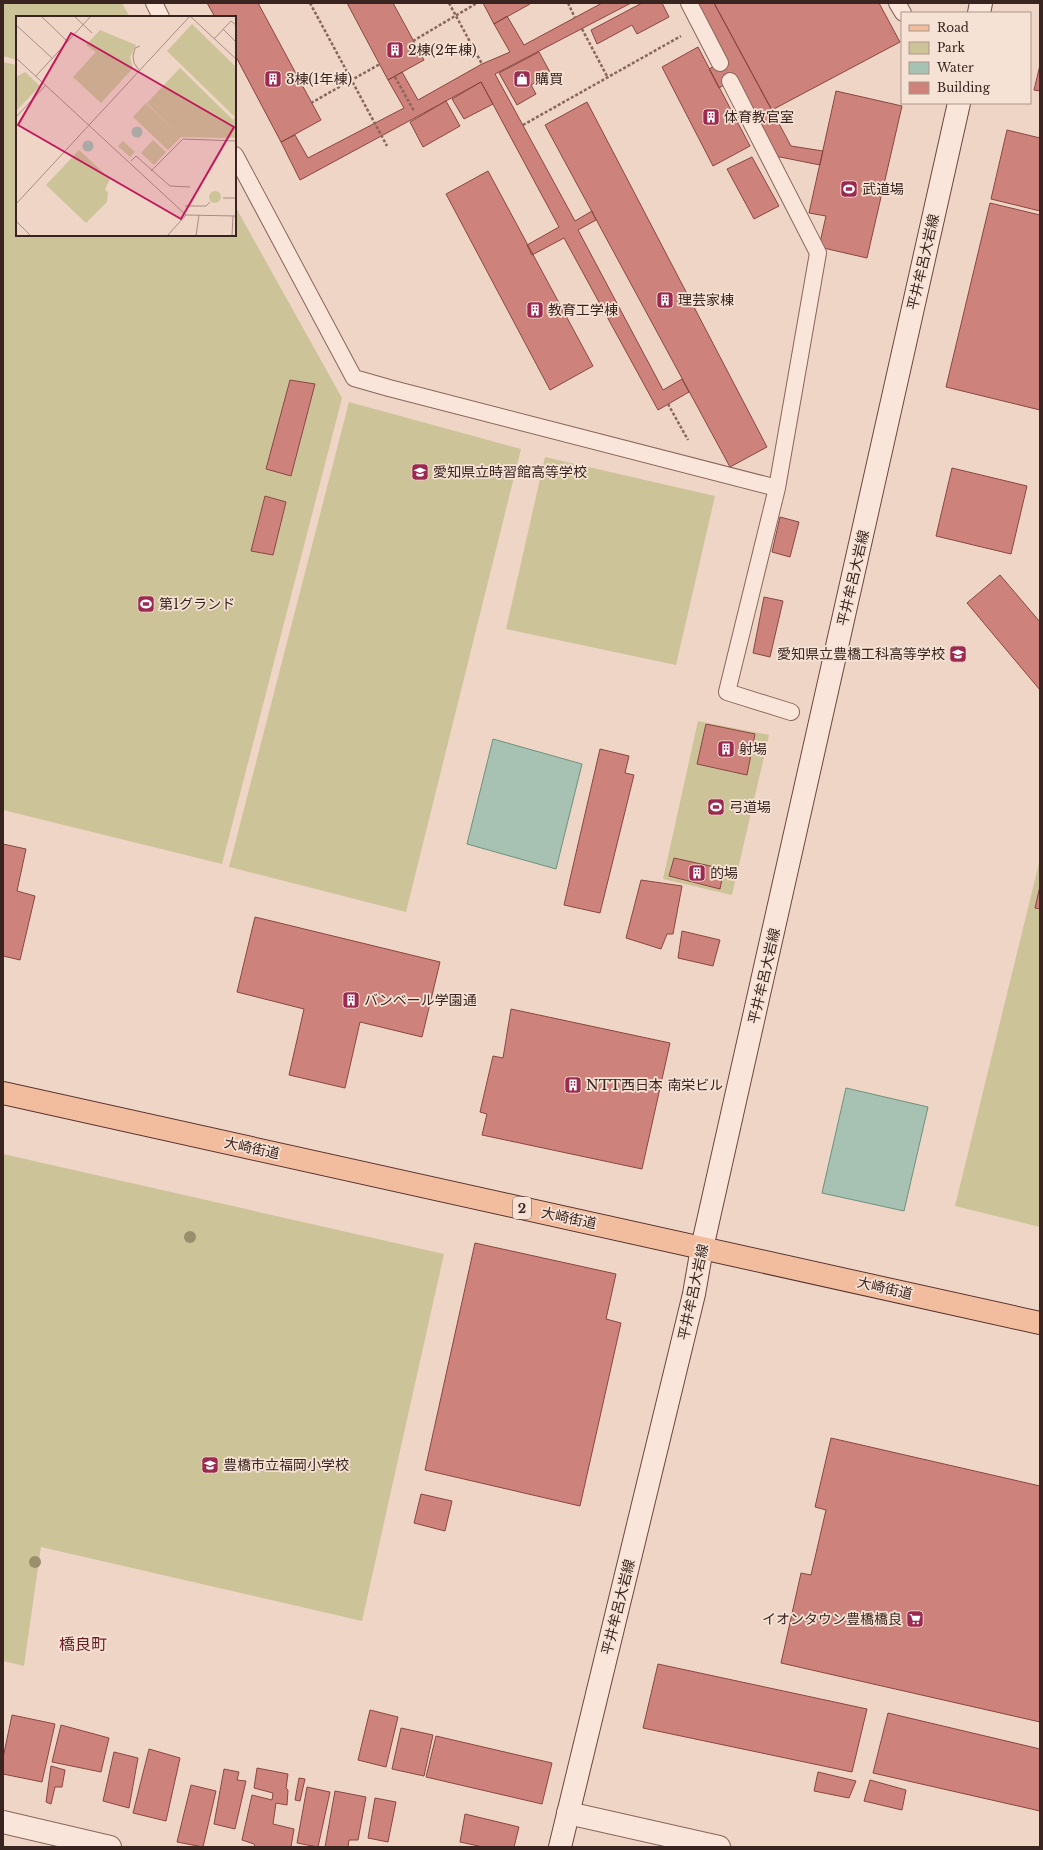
<svg xmlns="http://www.w3.org/2000/svg" width="1043" height="1850" font-family="'Libre Baskerville','Noto Sans JP',serif">
<style>
.green{fill:#cdc399}
.water{fill:#a7c2b2;stroke:#6d917d}
.building{fill:#cd837b;stroke:#8a4641}
.lines{fill:none;stroke-linecap:round;stroke-linejoin:round}
.lane-casing{stroke:#8a655b;stroke-width:18}
.street-casing{stroke:#8a655b;stroke-width:24}
.secondary-casing{stroke:#6c473e;stroke-width:24}
.primary-casing{stroke:#58352f;stroke-width:24}
.path{stroke:#8a655b;stroke-width:2.5;stroke-dasharray:3 2;stroke-linecap:butt}
.lane{stroke:#f9e5d9;stroke-width:16}
.street{stroke:#f9e5d9;stroke-width:22}
.secondary{stroke:#f9e5d9;stroke-width:22}
.primary{stroke:#f2bd9e;stroke-width:22}
.tree{fill:#9b8e6d}
.labels{text-anchor:middle;stroke-width:3.5;stroke-linejoin:round;paint-order:stroke}
.shield{fill:#f6e2d5;stroke:#725d56;stroke-width:1}
.shield-label{font-size:13px;font-weight:bold;fill:#3a241f}
.poi-label{font-size:14px;fill:#3a241f;stroke:#f6e2d5;text-anchor:start}
.street-label{font-size:14px;fill:#3a241f;stroke:#f6e2d5}
.quarter-label{font-size:16px;fill:#671e26;stroke:#f6e2d5}
.inset-road{fill:none;stroke:#a78e83;stroke-width:1}
.view{fill:#c2185b;fill-opacity:0.15;stroke:#c2185b;stroke-width:2}
.inset-edge{fill:none;stroke:#3a241f;stroke-width:2}
</style>
<rect width="100%" height="100%" fill="#efd5c6"/>
<path class="green" d="M 3,3 L 122,3 L 130,17 L 17,17 L 17,60 L 3,56 Z
M 3,62 L 17,65 L 17,235 L 235,235 L 235,206 L 342,398 L 222,864 L 3,810 Z
M 349,402 L 521,449 L 406,912 L 229,867 Z
M 545,457 L 715,496 L 676,665 L 506,629 Z
M 698,721 L 769,735 L 732,895 L 663,879 Z
M 1040,859 L 1040,1227 L 955,1206 Z
M 3,1154 L 444,1254 L 362,1621 L 41,1547 L 24,1666 L 3,1661 Z"/>
<path class="water" d="M 493,739 L 582,764 L 556,869 L 467,844 Z
M 846,1088 L 928,1107 L 904,1211 L 822,1193 Z"/>
<path class="building" d="M 207,3 L 258,3 L 321,120 L 281,142 L 235,55 L 235,17 L 215,17 Z
M 347,3 L 393,3 L 424,60 L 388,80 Z
M 483,3 L 529,3 L 530,4 L 494,24 Z
M 602,3 L 631,3 L 495,74 L 575,221 L 592,211 L 596,220 L 578,230 L 663,390 L 682,379 L 689,392 L 658,410 L 564,238 L 532,255 L 527,245 L 559,227 L 481,82 L 300,180 L 281,142 L 295,135 L 308,158 L 404,108 L 388,80 L 402,72 L 418,100 L 482,64 L 510,52 L 494,24 L 507,16 L 524,45 Z
M 642,3 L 662,3 L 669,17 L 637,34 L 632,25 L 597,44 L 591,30 Z
M 696,3 L 714,3 L 791,146 L 823,151 L 820,165 L 775,156 L 734,79 L 719,88 L 709,69 L 726,60 Z
M 714,3 L 879,3 L 900,42 L 772,110 Z
M 698,47 L 750,146 L 713,166 L 662,67 Z
M 539,52 L 551,74 L 531,85 L 536,94 L 517,105 L 499,73 Z
M 1040,65 L 1040,91 L 1034,90 Z
M 481,82 L 493,104 L 464,119 L 452,99 Z
M 836,91 L 902,106 L 867,258 L 819,247 L 826,216 L 809,213 Z
M 446,101 L 460,126 L 423,147 L 410,122 Z
M 587,102 L 767,447 L 730,467 L 545,125 Z
M 1007,130 L 1040,138 L 1040,211 L 991,199 Z
M 752,157 L 779,206 L 754,219 L 727,169 Z
M 488,171 L 593,366 L 550,390 L 446,194 Z
M 990,203 L 1040,215 L 1040,410 L 946,387 Z
M 290,380 L 315,384 L 291,476 L 266,469 Z
M 952,468 L 1027,486 L 1011,554 L 936,536 Z
M 265,496 L 286,502 L 273,555 L 251,551 Z
M 780,517 L 799,522 L 790,557 L 772,552 Z
M 1000,575 L 1040,622 L 1040,690 L 967,603 Z
M 764,597 L 783,601 L 770,657 L 753,653 Z
M 706,724 L 755,734 L 747,775 L 697,764 Z
M 600,749 L 629,756 L 625,773 L 634,775 L 600,913 L 564,905 Z
M 3,844 L 26,849 L 17,891 L 35,896 L 20,960 L 3,956 Z
M 674,858 L 724,869 L 720,889 L 669,876 Z
M 641,880 L 682,886 L 673,934 L 667,934 L 661,949 L 626,938 Z
M 1040,886 L 1040,909 L 1035,908 Z
M 255,917 L 440,962 L 422,1037 L 360,1022 L 345,1088 L 289,1075 L 304,1009 L 237,992 Z
M 682,931 L 720,940 L 713,966 L 678,958 Z
M 511,1009 L 670,1043 L 642,1169 L 482,1135 L 487,1114 L 480,1112 L 493,1056 L 503,1058 Z
M 475,1243 L 616,1274 L 606,1319 L 621,1323 L 580,1506 L 425,1470 Z
M 831,1438 L 1040,1486 L 1040,1722 L 781,1663 L 801,1573 L 811,1575 L 826,1510 L 815,1507 Z
M 421,1494 L 452,1501 L 445,1531 L 414,1523 Z
M 658,1664 L 867,1709 L 852,1772 L 643,1728 Z
M 370,1710 L 398,1717 L 386,1767 L 358,1760 Z
M 888,1713 L 1040,1749 L 1040,1811 L 873,1773 Z
M 12,1715 L 55,1724 L 42,1782 L 3,1774 L 3,1758 Z
M 61,1725 L 109,1738 L 101,1772 L 52,1762 Z
M 401,1728 L 433,1735 L 424,1776 L 392,1769 Z
M 436,1736 L 552,1763 L 542,1804 L 426,1777 Z
M 149,1749 L 180,1758 L 166,1821 L 133,1813 Z
M 114,1752 L 138,1758 L 129,1808 L 103,1801 Z
M 51,1766 L 65,1770 L 62,1787 L 55,1787 L 51,1804 L 46,1802 Z
M 257,1768 L 288,1774 L 286,1788 L 288,1790 L 287,1805 L 276,1803 L 273,1824 L 294,1829 L 291,1847 L 255,1847 L 254,1844 L 242,1840 L 252,1795 L 272,1800 L 273,1793 L 254,1788 Z
M 224,1769 L 239,1772 L 237,1780 L 246,1781 L 235,1829 L 214,1824 Z
M 818,1772 L 856,1781 L 849,1798 L 814,1791 Z
M 299,1778 L 305,1779 L 300,1801 L 295,1800 Z
M 870,1780 L 906,1790 L 902,1810 L 864,1801 Z
M 191,1785 L 216,1791 L 203,1847 L 177,1842 Z
M 307,1787 L 330,1792 L 318,1847 L 297,1843 Z
M 335,1791 L 366,1797 L 358,1840 L 349,1840 L 348,1847 L 325,1847 Z
M 375,1798 L 396,1802 L 388,1842 L 368,1838 Z
M 465,1814 L 519,1827 L 514,1847 L 483,1847 L 460,1842 Z"/>
<g class="lines">
<defs>
<path id="lane" d="M 154,3 L 161,17
M 689,3 L 720,63
M 897,3 L 903,13
M 730,81 L 818,253 L 777,488 L 727,692 L 791,712
M 235,155 L 354,378 L 389,388 L 777,488"/>
<path id="street" d="M 568,1813 L 719,1847
M 3,1822 L 110,1847"/>
<path id="secondary" d="M 979,13 L 981,3
M 560,1847 L 694,1294 L 702,1248 L 959,103"/>
<path id="primary" d="M 3,1093 L 1040,1323"/>
</defs>
<use href="#lane" class="lane-casing"/>
<use href="#street" class="street-casing"/>
<use href="#secondary" class="secondary-casing"/>
<use href="#primary" class="primary-casing"/>
<path class="path" d="M 310,3 L 387,146
M 449,3 L 482,64
M 568,3 L 575,18
M 582,29 L 608,78
M 413,41 L 477,3
M 395,77 L 414,111
M 311,103 L 380,64
M 523,125 L 681,36
M 668,404 L 688,440"/>
<use href="#lane" class="lane"/>
<use href="#street" class="street"/>
<use href="#secondary" class="secondary"/>
<use href="#primary" class="primary"/>
</g>
<g class="tree">
<circle cx="190" cy="1237" r="6"/>
<circle cx="35" cy="1562" r="6"/>
</g>
<defs>
<symbol id="building-square" viewBox="-11 -11 22 22"><rect x="-9" y="-9" width="18" height="18" rx="4" fill="#9a2a4f" stroke="#f6e2d5"/><path d="M-4-6H4V6H1V3H-1V6H-4ZM-2.5-4.3h1.7v1.8h-1.7ZM.8-4.3h1.7v1.8H.8ZM-2.5-1h1.7V.8h-1.7ZM.8-1h1.7V.8H.8Z" fill="#fff"/></symbol>
<symbol id="shop-square" viewBox="-11 -11 22 22"><rect x="-9" y="-9" width="18" height="18" rx="4" fill="#9a2a4f" stroke="#f6e2d5"/><path d="M-5-2.5h2.3a2.7 3.5 0 0 1 5.4 0H5L5.5 6h-11ZM-1.5-2.5h3a1.5 2.3 0 0 0-3 0Z" fill="#fff"/></symbol>
<symbol id="stadium-square" viewBox="-11 -11 22 22"><rect x="-9" y="-9" width="18" height="18" rx="4" fill="#9a2a4f" stroke="#f6e2d5"/><path d="M0-5a6.5 5 0 1 0 0 10a6.5 5 0 1 0 0-10ZM-3.5-1.8h7v3.6h-7Z" fill="#fff"/></symbol>
<symbol id="school-square" viewBox="-11 -11 22 22"><rect x="-9" y="-9" width="18" height="18" rx="4" fill="#9a2a4f" stroke="#f6e2d5"/><path d="M0-5L7-2L0 1L-7-2ZM-4 1L0 2.5L4 1V4Q0 6-4 4Z" fill="#fff"/></symbol>
<symbol id="supermarket-square" viewBox="-11 -11 22 22"><rect x="-9" y="-9" width="18" height="18" rx="4" fill="#9a2a4f" stroke="#f6e2d5"/><path d="M-6-5.5h2.5l.6 2H6L4.5 2H-2.5L-4.4-4H-6ZM-1.5 3.2a1.3 1.3 0 1 0 .1 0ZM3 3.2a1.3 1.3 0 1 0 .1 0Z" fill="#fff"/></symbol>
</defs>
<g fill-rule="evenodd">
<use href="#building-square" x="385" y="40" width="20" height="20"/>
<use href="#building-square" x="263" y="69" width="20" height="20"/>
<use href="#shop-square" x="512" y="69" width="20" height="20"/>
<use href="#building-square" x="701" y="107" width="20" height="20"/>
<use href="#stadium-square" x="839" y="179" width="20" height="20"/>
<use href="#building-square" x="655" y="290" width="20" height="20"/>
<use href="#building-square" x="525" y="300" width="20" height="20"/>
<use href="#school-square" x="410" y="462" width="20" height="20"/>
<use href="#stadium-square" x="136" y="594" width="20" height="20"/>
<use href="#school-square" x="948" y="644" width="20" height="20"/>
<use href="#building-square" x="716" y="739" width="20" height="20"/>
<use href="#stadium-square" x="706" y="797" width="20" height="20"/>
<use href="#building-square" x="687" y="863" width="20" height="20"/>
<use href="#building-square" x="341" y="990" width="20" height="20"/>
<use href="#building-square" x="563" y="1075" width="20" height="20"/>
<use href="#school-square" x="200" y="1455" width="20" height="20"/>
<use href="#supermarket-square" x="905" y="1609" width="20" height="20"/>
</g>
<g class="labels">
<rect class="shield" x="513" y="1197" width="18" height="22" rx="3"/>
<g class="shield-label">
<text x="522" y="1213">2</text>
</g>
<g class="poi-label">
<text x="408" y="55">2棟(2年棟)</text>
<text x="286" y="84">3棟(1年棟)</text>
<text x="535" y="84">購買</text>
<text x="724" y="122">体育教官室</text>
<text x="862" y="194">武道場</text>
<text x="678" y="305">理芸家棟</text>
<text x="548" y="315">教育工学棟</text>
<text x="433" y="477">愛知県立時習館高等学校</text>
<text x="159" y="609">第1グランド</text>
<text x="945" y="659" text-anchor="end">愛知県立豊橋工科高等学校</text>
<text x="739" y="754">射場</text>
<text x="729" y="812">弓道場</text>
<text x="710" y="878">的場</text>
<text x="364" y="1005">バンベール学園通</text>
<text x="586" y="1090">NTT西日本 南栄ビル</text>
<text x="223" y="1470">豊橋市立福岡小学校</text>
<text x="902" y="1624" text-anchor="end">イオンタウン豊橋橋良</text>
</g>
<g class="street-label">
<text transform="translate(923 262) rotate(-77)" y="5">平井牟呂大岩線</text>
<text transform="translate(853 578) rotate(-77)" y="5">平井牟呂大岩線</text>
<text transform="translate(764 976) rotate(-77)" y="5">平井牟呂大岩線</text>
<text transform="translate(252 1148) rotate(12)" y="5">大崎街道</text>
<text transform="translate(569 1218) rotate(12)" y="5">大崎街道</text>
<text transform="translate(885 1288) rotate(13)" y="5">大崎街道</text>
<text transform="translate(693 1292) rotate(-78)" y="5">平井牟呂大岩線</text>
<text transform="translate(618 1607) rotate(-76)" y="5">平井牟呂大岩線</text>
</g>
<g class="quarter-label">
<text x="83" y="1650">橋良町</text>
</g>
</g>
<g transform="translate(16 16)">
<rect width="220" height="220" fill="#efd5c6"/>
<path d="M 176,8 L 220,51 L 220,122 L 165,121 L 131,87 L 164,52 L 217,104 L 214,107 L 219,101 L 151,35 ZM 84,14 L 120,29 L 114,41 L 117,52 L 85,87 L 57,61 L 80,36 L 70,29 ZM 9,56 L 24,70 L 0,95 L 0,61 ZM 130,87 L 165,121 L 152,134 L 117,101 ZM 137,124 L 150,136 L 138,149 L 125,137 ZM 107,125 L 119,136 L 114,141 L 102,130 ZM 63,134 L 94,163 L 89,173 L 92,177 L 91,186 L 70,207 L 30,169 ZM193 181a6 6 0 1 1 12 0a6 6 0 1 1-12 0Z" fill="#cdc399"/>
<path d="M115.5 116a5.5 5.5 0 1 1 11 0a5.5 5.5 0 1 1-11 0ZM66.5 130a5.5 5.5 0 1 1 11 0a5.5 5.5 0 1 1-11 0Z" fill="#a7c2b2"/>
<path class="inset-road" d="M 25,0 L 51,25M 58,0 L 76,17M 174,0 L 220,43M 0,9 L 36,42M 207,13 L 220,26M 198,23 L 215,5 L 220,9M 0,42 L 170,199 L 220,200M 123,54 L 118,47 L 117,40 L 119,32 L 124,30M 20,60 L 75,0M 0,101 L 30,69M 115,145 L 120,140 L 154,170 L 174,171M 135,155 L 167,123 L 220,125M 207,182 L 220,182M 0,188 L 174,0M 169,190 L 190,190 L 194,186M 0,205 L 15,220M 151,220 L 170,199M 180,220 L 183,199M 216,220 L 217,200"/>
<path class="view" d="M 55,17 L 218,111 L 165,203 L 2,109 Z"/>
<rect width="220" height="220" class="inset-edge"/>
</g>
<rect width="1043" height="1850" fill="none" stroke="#3a241f" stroke-width="8"/>
<rect x="901" y="12" width="130" height="92" fill="#f6e2d5" stroke="#ab968c"/>
<rect x="909" y="25" width="20" height="6" fill="#f2bd9e" stroke="#ab968c"/>
<text x="937" y="32" font-size="12" fill="#3a241f">Road</text>
<rect x="909" y="42" width="20" height="12" fill="#cdc399" stroke="#ab968c"/>
<text x="937" y="52" font-size="12" fill="#3a241f">Park</text>
<rect x="909" y="62" width="20" height="12" fill="#a7c2b2" stroke="#ab968c"/>
<text x="937" y="72" font-size="12" fill="#3a241f">Water</text>
<rect x="909" y="82" width="20" height="12" fill="#cd837b" stroke="#ab968c"/>
<text x="937" y="92" font-size="12" fill="#3a241f">Building</text>
</svg>
